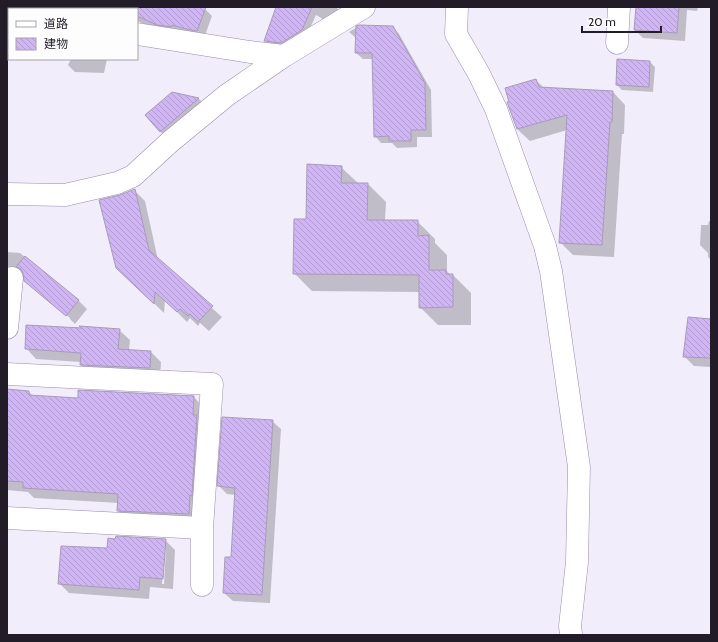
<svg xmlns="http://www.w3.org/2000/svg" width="718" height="642" font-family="Cabin,'Noto Sans JP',sans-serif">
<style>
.shadow{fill:#0003;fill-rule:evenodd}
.building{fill:url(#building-back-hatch);stroke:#a79bba}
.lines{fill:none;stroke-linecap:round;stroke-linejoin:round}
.minor-casing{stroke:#998cab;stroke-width:23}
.minor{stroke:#fff;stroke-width:22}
</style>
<defs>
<pattern id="building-back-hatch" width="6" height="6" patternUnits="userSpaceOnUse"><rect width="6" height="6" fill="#cfb5f4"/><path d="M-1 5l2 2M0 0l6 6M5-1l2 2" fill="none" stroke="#b19bd1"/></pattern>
</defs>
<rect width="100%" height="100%" fill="#f2edfa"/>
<path class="shadow" d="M 48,7 L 72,7 L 72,9 Z
M 96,7 L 200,7 L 205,9 L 212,16 L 204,38 L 161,31 L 137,21 L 137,9 L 95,9 Z
M 277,7 L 336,7 L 342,13 L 328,22 L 316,15 L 307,35 L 286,48 L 270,45 L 265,41 Z
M 637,7 L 698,7 L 697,11 L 687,10 L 685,41 L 643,38 L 635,30 Z
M 359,26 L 393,27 L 399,34 L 431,90 L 432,137 L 417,137 L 417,147 L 397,148 L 392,143 L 381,143 L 375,136 L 373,59 L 363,59 L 356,53 L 357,39 L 349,32 Z
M 71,59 L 107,59 L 104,73 L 75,72 L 68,65 Z
M 650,62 L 655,67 L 653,92 L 622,90 L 617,85 Z
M 536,80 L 544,88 L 613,92 L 625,105 L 624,134 L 622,134 L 614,257 L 573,255 L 560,242 L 567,130 L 530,141 L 517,129 Z
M 172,93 L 199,99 L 208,108 L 170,141 L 160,131 Z
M 341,167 L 359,184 L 368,184 L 386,202 L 385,221 L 417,221 L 435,239 L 435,243 L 447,255 L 447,271 L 450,275 L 453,275 L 471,293 L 471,325 L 438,325 L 420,307 L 420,292 L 312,291 L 294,273 L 307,220 Z
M 135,191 L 145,201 L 158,260 L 222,317 L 209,331 L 200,323 L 198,326 L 190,318 L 187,322 L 165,300 L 164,313 L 127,277 L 120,196 Z
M 709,221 L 711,221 L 711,260 L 708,257 L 708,253 L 700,245 L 701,225 L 708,225 Z
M 7,252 L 20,253 L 78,300 L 87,309 L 75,324 L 70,319 L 70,318 L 33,287 L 23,274 L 17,275 L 7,300 Z
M 711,320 L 711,367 L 694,366 L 684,356 Z
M 84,330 L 119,330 L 130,340 L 129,350 L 151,352 L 161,362 L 160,378 L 91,375 L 81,365 L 81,362 L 36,359 L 26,348 Z
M 7,390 L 29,392 L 33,396 L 79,399 L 194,397 L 204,408 L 199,524 L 129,521 L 118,511 L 119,503 L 34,498 L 28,492 L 7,490 Z
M 272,421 L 281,429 L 270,603 L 233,601 L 224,593 L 232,558 L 236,495 L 227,494 L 218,485 Z
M 165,540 L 175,550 L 173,589 L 150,587 L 149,599 L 69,593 L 59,583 L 108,550 ZM 164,548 L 166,548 L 164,584 L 162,584 Z"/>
<path class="building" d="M 116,7 L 206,7 L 197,31 L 182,28 L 172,25 L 172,27 L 157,25 L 137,16 L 137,9 L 121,9 Z
M 276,7 L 312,7 L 302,30 L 281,43 L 264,41 Z
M 636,7 L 679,7 L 677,33 L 634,30 Z
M 359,25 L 393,26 L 425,83 L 426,130 L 411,130 L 411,141 L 389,141 L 389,136 L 374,137 L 372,53 L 355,53 L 356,26 Z
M 617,59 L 650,61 L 649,87 L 616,85 Z
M 536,79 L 539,87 L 613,91 L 612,122 L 610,122 L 602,245 L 559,243 L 567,115 L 517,129 L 507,102 L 509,102 L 505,88 Z
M 172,92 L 199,98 L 160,132 L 145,115 Z
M 307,164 L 342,166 L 341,183 L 368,183 L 367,220 L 418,220 L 418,236 L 429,235 L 429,270 L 446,270 L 446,274 L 453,274 L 453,307 L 419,308 L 419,275 L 293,274 L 294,219 L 306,219 Z
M 135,189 L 149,250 L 213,306 L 198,322 L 190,314 L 188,316 L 180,309 L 177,312 L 155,292 L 154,304 L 116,268 L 99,200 L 120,195 Z
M 25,256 L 79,300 L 66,316 L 24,281 L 23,273 L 20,268 L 16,267 Z
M 688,317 L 711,319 L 711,358 L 683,357 Z
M 26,325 L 82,328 L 79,326 L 120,329 L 118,349 L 151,351 L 150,368 L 80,365 L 81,353 L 25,349 Z
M 7,389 L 29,391 L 29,395 L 78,398 L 78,390 L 194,396 L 193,415 L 197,415 L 192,496 L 190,495 L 189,514 L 117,511 L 118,494 L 23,488 L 23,482 L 7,481 Z
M 222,417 L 273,420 L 262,595 L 223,593 L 225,557 L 231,557 L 235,488 L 217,486 Z
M 116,536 L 166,539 L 163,579 L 140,577 L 139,590 L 58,584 L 61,546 L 107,548 L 108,538 L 115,539 Z"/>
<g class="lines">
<defs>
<path id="minor" d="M 457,7 L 456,34 L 479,74 L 496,109 L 545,246 L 551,271 L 579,467 L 577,562 L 570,626 L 571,634
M 7,15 L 9,15
M 137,34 L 250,52 L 284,56
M 617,43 L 619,7
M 7,194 L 65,195 L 117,183 L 133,176 L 171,141 L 227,95 L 284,56 L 364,7
M 7,328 L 12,278
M 7,374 L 212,384 L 202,528 L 202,585
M 7,518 L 202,528"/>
</defs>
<use href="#minor" class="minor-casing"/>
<use href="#minor" class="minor"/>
</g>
<rect width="718" height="642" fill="none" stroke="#211c28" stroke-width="16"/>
<rect x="8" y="8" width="130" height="52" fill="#fdfdfd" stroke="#a5a3a8"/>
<rect x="16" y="21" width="20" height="6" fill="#ffffff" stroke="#a5a3a8"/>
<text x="44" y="28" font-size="12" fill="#211c28">道路</text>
<rect x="16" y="38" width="20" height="12" fill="url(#building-back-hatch)" stroke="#a5a3a8"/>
<text x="44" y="48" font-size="12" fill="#211c28">建物</text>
<path d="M582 26v6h79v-6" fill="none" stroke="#211c28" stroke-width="2"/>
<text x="588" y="26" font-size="12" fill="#211c28" stroke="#fdfdfd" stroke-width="3" paint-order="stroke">20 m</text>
</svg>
